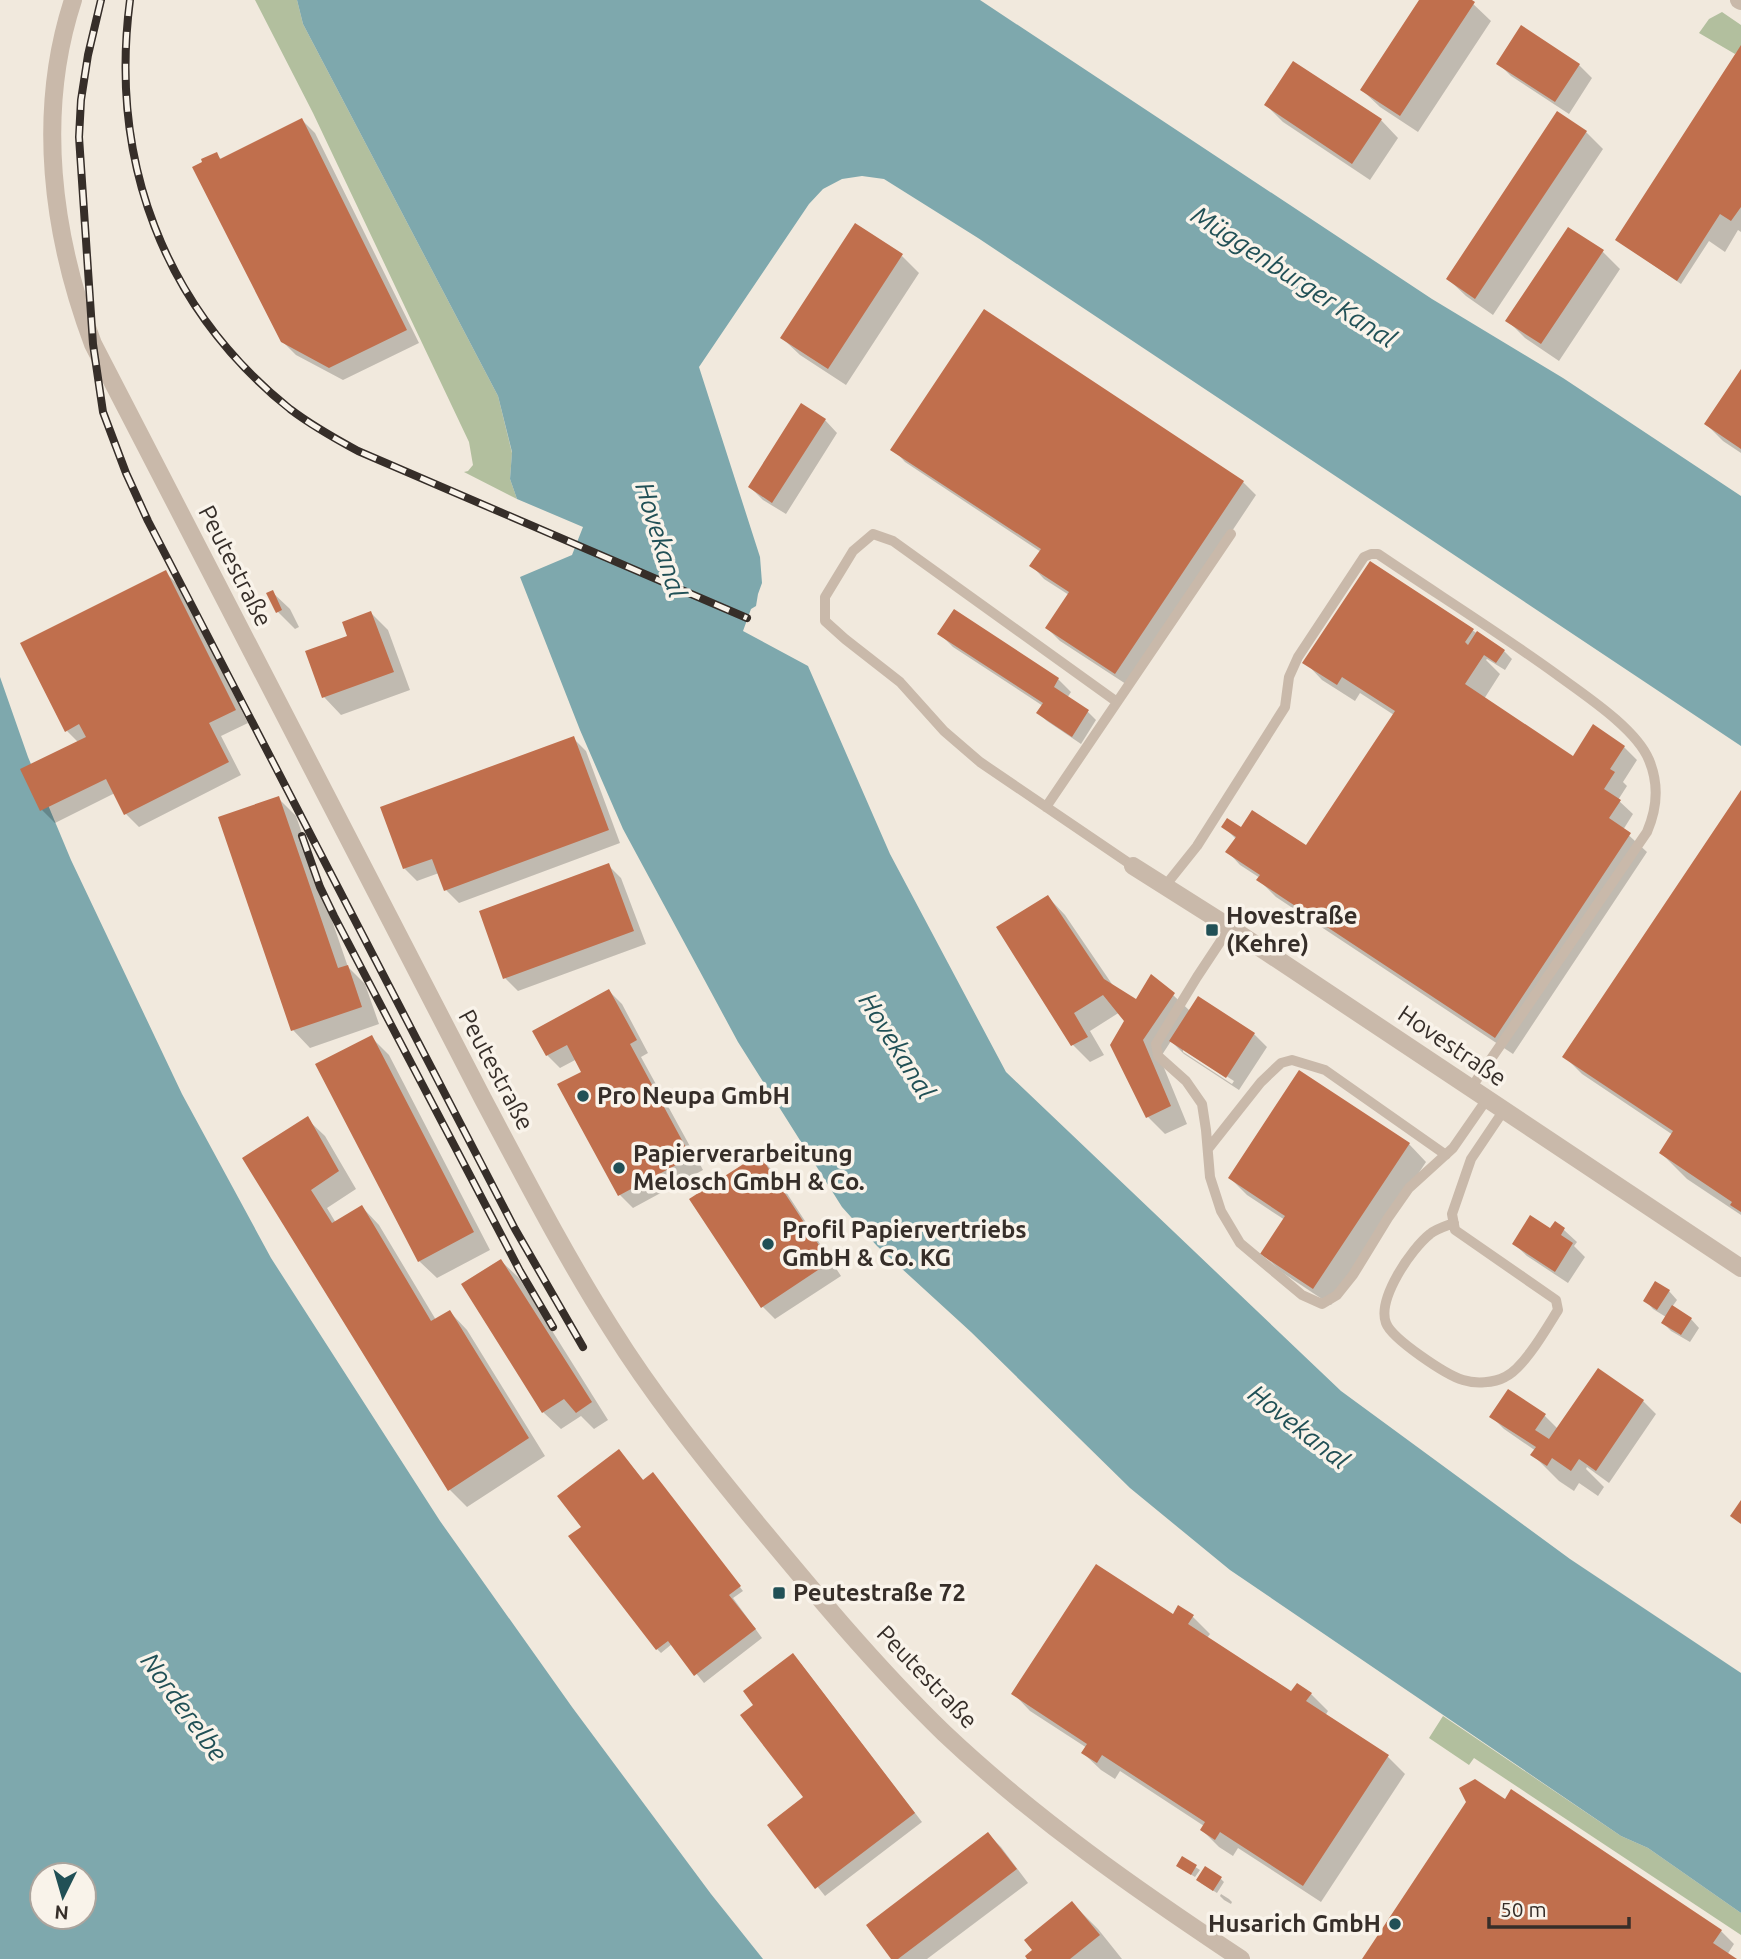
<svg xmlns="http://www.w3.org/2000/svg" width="1741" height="1959" font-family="Ubuntu,sans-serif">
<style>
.green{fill:#b2bf9e}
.water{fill:#7ea8ad;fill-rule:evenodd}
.shadow{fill:#0003;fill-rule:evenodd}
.building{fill:#c06f4d}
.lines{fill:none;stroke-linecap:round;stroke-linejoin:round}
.service{stroke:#c9b9aa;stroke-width:10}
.minor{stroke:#c9b9aa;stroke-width:18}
.tertiary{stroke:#c9b9aa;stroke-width:18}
.rail-casing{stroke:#362e29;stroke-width:8}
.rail{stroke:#f9f3ea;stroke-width:5;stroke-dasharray:16;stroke-linecap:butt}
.poi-dot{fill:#215056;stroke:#f9f3ea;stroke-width:2.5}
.labels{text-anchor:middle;stroke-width:7;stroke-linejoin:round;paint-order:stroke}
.street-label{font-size:24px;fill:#362e29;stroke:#f9f3ea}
.poi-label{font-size:24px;font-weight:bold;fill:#362e29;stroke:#f9f3ea;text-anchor:start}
.water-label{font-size:26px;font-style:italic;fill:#215056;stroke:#f9f3ea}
</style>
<rect width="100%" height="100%" fill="#f1e9dd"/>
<path class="green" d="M 255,0 L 297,0 L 303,24 L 498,396 L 512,453 L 510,479 L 517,499 L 464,472 L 468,471 L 473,465 L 469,442 L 313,113 Z
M 1722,12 L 1741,25 L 1741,47 L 1735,54 L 1699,33 L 1709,19 Z
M 1443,1716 L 1621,1836 L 1648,1848 L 1741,1913 L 1741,1935 L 1474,1758 L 1469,1765 L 1429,1738 Z"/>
<path class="water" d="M 297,0 L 980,0 L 1432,299 L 1563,378 L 1741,496 L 1741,746 L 978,238 L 884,179 L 862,176 L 842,179 L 823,189 L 809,204 L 699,367 L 760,557 L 762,583 L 758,594 L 756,606 L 751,609 L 743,631 L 808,666 L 890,854 L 1006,1072 L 1341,1391 L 1570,1559 L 1741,1673 L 1741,1913 L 1648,1848 L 1621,1836 L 1230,1570 L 1130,1488 L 971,1332 L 877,1246 L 842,1207 L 738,1042 L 623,829 L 580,730 L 520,577 L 572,555 L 583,527 L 517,499 L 510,479 L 512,452 L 498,396 L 303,24 Z
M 0,677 L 28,757 L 71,860 L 182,1094 L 271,1258 L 440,1521 L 572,1707 L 711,1894 L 763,1959 L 0,1959 ZM 42,1875 L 84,1875 L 84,1917 L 42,1917 Z"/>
<path class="shadow" d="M 1421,0 L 1469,0 L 1491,21 L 1418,132 L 1380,107 L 1362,90 Z
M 1741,49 L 1741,232 L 1738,230 L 1725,252 L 1709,241 L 1681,284 L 1617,240 Z
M 1498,63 L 1579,65 L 1592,78 L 1569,114 L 1511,76 Z
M 1266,105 L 1381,120 L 1398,138 L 1370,180 L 1283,122 Z
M 302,120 L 315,133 L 419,343 L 343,380 L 296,355 L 282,341 L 216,154 L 222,160 Z
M 1586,132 L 1603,149 L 1493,315 L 1466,296 L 1448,279 Z
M 1602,251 L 1620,269 L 1559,361 L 1525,338 L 1508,321 Z
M 902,256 L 919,273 L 846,385 L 800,355 L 782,338 Z
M 1741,372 L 1741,453 L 1723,441 L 1706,424 Z
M 825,420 L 837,433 L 786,514 L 763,500 L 750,487 Z
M 893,449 L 1243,482 L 1256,495 L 1129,686 L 1060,641 L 1047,628 L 1069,595 L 1044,579 L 1032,566 L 1041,552 L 905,462 Z
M 165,572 L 178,585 L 248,723 L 221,736 L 241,775 L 139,827 L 126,814 L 115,793 L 55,823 L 42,810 L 79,743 L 67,731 Z
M 272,592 L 290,609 L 299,627 L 295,629 L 278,612 Z
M 371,613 L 388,630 L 410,690 L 341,715 L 324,697 L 349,637 Z
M 1472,630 L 1504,651 L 1512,659 L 1505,670 L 1487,659 L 1486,660 L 1500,674 L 1484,699 L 1573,758 L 1624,747 L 1637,760 L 1623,782 L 1627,786 L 1618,800 L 1633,814 L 1623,830 L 1647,852 L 1513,1054 L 1276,897 L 1259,880 L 1260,878 L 1240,865 L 1228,852 L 1236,839 L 1224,827 L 1242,829 L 1312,851 L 1394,715 L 1360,693 L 1355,701 L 1322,680 L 1305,662 Z
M 940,634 L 1058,679 L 1071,692 L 1067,698 L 1088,712 L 1096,720 L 1081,744 L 1047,721 L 1038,713 L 1043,706 L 953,647 Z
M 573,738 L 586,751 L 620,843 L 459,903 L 446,890 L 439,873 L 417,881 L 404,868 Z
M 1741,794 L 1741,1215 L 1687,1179 L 1661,1153 L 1673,1135 L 1582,1074 L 1565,1057 Z
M 278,798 L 296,816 L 348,967 L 365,984 L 379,1024 L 310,1048 L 293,1030 Z
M 609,866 L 621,878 L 646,944 L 518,991 L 505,978 Z
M 1048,897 L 1065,915 L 1114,987 L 1136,1002 L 1173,995 L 1190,1011 L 1254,1034 L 1267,1047 L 1239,1090 L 1184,1054 L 1171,1041 L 1160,1058 L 1187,1124 L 1165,1134 L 1148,1117 L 1126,1020 L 1120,1012 L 1090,1031 L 1104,1055 L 1090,1062 L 1073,1045 ZM 1183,1048 L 1234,1081 L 1232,1084 L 1183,1052 Z
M 609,991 L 622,1004 L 648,1053 L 641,1057 L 703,1170 L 633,1208 L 620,1195 L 584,1072 L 577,1059 L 560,1068 L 547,1055 L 534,1032 Z
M 371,1037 L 389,1055 L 490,1250 L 437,1278 L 419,1261 Z
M 307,1119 L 325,1136 L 356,1189 L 327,1208 L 336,1223 L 362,1207 L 379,1225 L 436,1320 L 450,1312 L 467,1330 L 545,1456 L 467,1507 L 450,1490 L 244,1159 Z
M 1409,1144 L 1426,1162 L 1331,1305 L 1280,1271 L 1263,1254 L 1285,1220 L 1247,1195 L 1230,1178 Z
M 758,1156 L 771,1169 L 841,1276 L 775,1319 L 762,1306 Z
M 1551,1230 L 1564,1230 L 1577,1242 L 1574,1246 L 1585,1257 L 1568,1283 L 1527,1256 L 1514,1244 Z
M 501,1261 L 519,1278 L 608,1420 L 594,1429 L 581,1416 L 561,1429 L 543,1412 Z
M 1669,1291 L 1677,1300 L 1672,1307 L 1691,1319 L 1699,1328 L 1690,1342 L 1671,1331 L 1663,1323 L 1666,1317 L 1653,1309 L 1645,1300 Z
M 1598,1371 L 1643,1401 L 1656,1414 L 1609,1483 L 1587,1467 L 1586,1469 L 1604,1487 L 1598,1496 L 1579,1483 L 1574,1491 L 1559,1481 L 1533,1455 L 1536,1451 L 1504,1429 L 1491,1416 L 1508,1391 L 1545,1416 L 1558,1429 Z
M 619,1451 L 644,1481 L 656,1478 L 743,1591 L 733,1598 L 762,1638 L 704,1683 L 672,1644 L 661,1653 L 657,1649 L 583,1527 Z
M 1173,1616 L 1193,1617 L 1210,1634 L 1207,1638 L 1292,1693 L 1311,1694 L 1328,1711 L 1325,1716 L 1388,1757 L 1405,1774 L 1321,1902 L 1238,1848 L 1233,1856 L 1219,1847 L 1202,1830 L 1204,1826 L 1120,1771 L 1115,1779 L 1101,1770 L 1083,1753 L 1087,1748 L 1030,1711 L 1013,1693 Z
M 801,1664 L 922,1822 L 825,1896 L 769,1826 L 806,1798 Z
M 1512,1792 L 1721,1931 L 1734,1944 L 1727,1955 L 1734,1959 L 1364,1959 L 1506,1801 Z
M 988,1834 L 1001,1847 L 1028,1883 L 927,1959 L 894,1959 Z
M 1183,1859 L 1200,1870 L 1195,1877 L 1182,1869 Z
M 1221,1879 L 1224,1882 L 1217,1893 L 1201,1883 Z
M 1221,1894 L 1229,1899 L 1232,1902 L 1231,1904 L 1224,1900 L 1220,1896 Z
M 1072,1903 L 1098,1929 L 1122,1959 L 1029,1959 Z"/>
<path class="building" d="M 1419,0 L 1472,0 L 1475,2 L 1400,116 L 1360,90 Z
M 1521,25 L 1580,64 L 1555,102 L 1496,64 Z
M 1741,45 L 1741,207 L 1731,221 L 1720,214 L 1677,281 L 1615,240 Z
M 1293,61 L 1382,119 L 1352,164 L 1264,105 Z
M 1557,111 L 1587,131 L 1475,299 L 1446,279 Z
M 302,118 L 407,330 L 329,368 L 281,342 L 192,167 L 202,162 L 201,159 L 217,152 L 220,159 Z
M 855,223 L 903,254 L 828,369 L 780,338 Z
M 1568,227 L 1604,250 L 1541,344 L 1505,321 Z
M 984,309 L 1244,481 L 1115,674 L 1045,628 L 1069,592 L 1029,566 L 1041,549 L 890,450 Z
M 1741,369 L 1741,449 L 1704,424 Z
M 801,403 L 826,419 L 772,503 L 748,487 Z
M 1370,561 L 1474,629 L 1465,642 L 1468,645 L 1477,631 L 1505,650 L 1496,663 L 1484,655 L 1465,684 L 1573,756 L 1593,724 L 1625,746 L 1610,769 L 1615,772 L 1604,789 L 1621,800 L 1609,818 L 1631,833 L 1495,1038 L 1256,880 L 1260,875 L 1225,852 L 1236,837 L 1221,827 L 1227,818 L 1241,827 L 1252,810 L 1306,845 L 1395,711 L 1342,677 L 1337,685 L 1302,663 Z
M 166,570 L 236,710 L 209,723 L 229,762 L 124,815 L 106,779 L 40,811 L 20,769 L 86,737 L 79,724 L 65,732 L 20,643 Z
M 273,590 L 282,610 L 276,613 L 266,593 Z
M 954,609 L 1059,678 L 1054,687 L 1089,710 L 1072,737 L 1036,713 L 1043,703 L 937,634 Z
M 371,611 L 394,672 L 322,698 L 305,651 L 347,636 L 342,622 Z
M 574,736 L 609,830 L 444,891 L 432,859 L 403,869 L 380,807 Z
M 1741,790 L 1741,1212 L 1730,1205 L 1732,1202 L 1659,1153 L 1673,1131 L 1562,1057 Z
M 279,796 L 338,968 L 348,965 L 362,1007 L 291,1031 L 218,817 Z
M 609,863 L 634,931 L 503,979 L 479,911 Z
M 1048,895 L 1104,979 L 1136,999 L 1151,974 L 1175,993 L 1143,1040 L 1171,1106 L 1146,1118 L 1110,1045 L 1124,1021 L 1103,995 L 1074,1013 L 1088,1037 L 1071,1046 L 996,927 Z
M 609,989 L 637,1040 L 630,1044 L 691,1157 L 618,1196 L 557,1084 L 581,1072 L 567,1045 L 546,1056 L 532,1031 Z
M 1198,996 L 1255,1033 L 1226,1078 L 1169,1041 Z
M 372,1035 L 474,1232 L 418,1262 L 315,1064 Z
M 1299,1070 L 1410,1143 L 1313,1289 L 1260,1254 L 1285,1216 L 1228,1178 Z
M 308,1116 L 339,1171 L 311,1190 L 332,1223 L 362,1205 L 431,1321 L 450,1310 L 529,1438 L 448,1491 L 242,1158 Z
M 759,1154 L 830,1262 L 761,1308 L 689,1199 Z
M 1530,1215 L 1550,1228 L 1555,1221 L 1565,1228 L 1561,1235 L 1573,1243 L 1555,1272 L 1512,1244 Z
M 501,1259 L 592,1402 L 576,1413 L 564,1399 L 542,1413 L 461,1284 Z
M 1655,1281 L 1670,1290 L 1657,1310 L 1643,1301 Z
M 1672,1305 L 1692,1318 L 1681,1335 L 1661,1323 Z
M 1598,1368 L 1644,1400 L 1596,1471 L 1579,1459 L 1571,1471 L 1552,1458 L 1547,1466 L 1530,1455 L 1536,1447 L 1489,1417 L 1508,1389 L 1546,1414 L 1535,1430 L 1549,1439 Z
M 619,1449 L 643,1480 L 653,1472 L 741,1586 L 729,1595 L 756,1629 L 694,1676 L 668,1641 L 656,1650 L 568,1536 L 581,1527 L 557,1496 Z
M 1741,1500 L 1741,1524 L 1730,1516 Z
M 1096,1564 L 1173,1614 L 1178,1605 L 1194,1615 L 1188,1624 L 1291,1691 L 1297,1683 L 1312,1693 L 1306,1701 L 1389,1755 L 1303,1886 L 1220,1832 L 1215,1840 L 1200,1830 L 1205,1822 L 1102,1755 L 1097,1763 L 1081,1753 L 1087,1744 L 1011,1694 Z
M 793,1653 L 915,1813 L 815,1889 L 767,1825 L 803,1797 L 740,1715 L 753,1705 L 743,1691 Z
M 1475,1779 L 1505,1799 L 1511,1789 L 1722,1930 L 1713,1943 L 1737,1959 L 1362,1959 L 1466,1802 L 1459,1788 Z
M 988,1832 L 1017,1869 L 898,1959 L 891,1959 L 866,1925 Z
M 1182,1856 L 1197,1865 L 1191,1875 L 1176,1866 Z
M 1205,1866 L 1222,1877 L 1213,1891 L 1196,1880 Z
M 1072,1901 L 1100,1935 L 1070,1959 L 1027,1959 L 1025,1956 L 1032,1950 L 1024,1940 Z"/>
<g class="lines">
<path class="service" d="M 1117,702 L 893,541 L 873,534 L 853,551 L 825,597 L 825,621 L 845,639 L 900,682 L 944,731 L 980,762 L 1133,866
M 1046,807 L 1231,534
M 1165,886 L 1197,846 L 1285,707 L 1289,677 L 1298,657 L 1364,557 L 1371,554 L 1378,554 C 1437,594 1498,632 1556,674 C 1583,694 1636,728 1649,760 C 1659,784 1657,809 1647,832 L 1471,1088
M 1230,927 L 1197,977 L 1156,1044 L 1158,1056 L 1186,1081 L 1202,1104 L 1206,1130 L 1210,1177 L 1221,1211 L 1240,1243 L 1302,1295 L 1322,1304 L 1337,1295 L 1353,1275 L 1388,1218 L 1409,1188 L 1453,1148 L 1487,1099
M 1208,1149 L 1261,1082 L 1281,1063 L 1292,1060 L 1325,1070 L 1446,1155
M 1454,1223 C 1446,1226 1436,1229 1430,1234 C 1411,1249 1377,1299 1386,1323 C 1392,1339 1446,1375 1463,1380 C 1475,1384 1494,1383 1505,1377 C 1524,1368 1546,1329 1558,1310 L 1556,1300 L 1455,1230 L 1452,1214 L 1471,1159 L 1504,1110"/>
<path class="minor" d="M 1739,0 L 1741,1
M 1133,866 L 1220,921 L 1741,1268"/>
<path class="tertiary" d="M 73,0 C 36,113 52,235 93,344 L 483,1099 C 524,1176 564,1254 611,1328 C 652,1394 701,1455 750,1515 C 812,1590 874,1665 944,1733 C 1035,1819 1137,1890 1241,1959"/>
<defs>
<path id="rail" d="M 101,0 L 88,55 L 81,100 L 79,137 L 93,344 L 103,412 L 126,473 L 148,521 L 515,1229 L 583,1347
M 130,0 C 109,160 163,307 290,409 C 311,425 334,438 358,451 L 747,618
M 302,836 L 320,887 L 334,916 L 520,1271 L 553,1327"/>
</defs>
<use href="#rail" class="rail-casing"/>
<use href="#rail" class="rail"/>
</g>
<g class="poi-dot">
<rect x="1205" y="923" width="14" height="14" rx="3.5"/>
<circle cx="583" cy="1096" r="7"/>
<circle cx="619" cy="1168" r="7"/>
<circle cx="768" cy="1244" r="7"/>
<rect x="772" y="1586" width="14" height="14" rx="3.5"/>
<circle cx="1395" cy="1924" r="7"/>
</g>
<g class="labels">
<g class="street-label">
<text transform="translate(235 566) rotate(63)" y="8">Peutestraße</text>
<text transform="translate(1452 1046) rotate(34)" y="8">Hovestraße</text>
<text transform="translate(496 1070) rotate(62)" y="8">Peutestraße</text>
<text transform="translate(927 1677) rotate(46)" y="8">Peutestraße</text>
</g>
<g class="poi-label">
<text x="1226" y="924">Hovestraße<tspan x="1226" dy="28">(Kehre)</tspan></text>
<text x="597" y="1104">Pro Neupa GmbH</text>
<text x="633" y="1162">Papierverarbeitung<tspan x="633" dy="28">Melosch GmbH &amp; Co.</tspan></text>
<text x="782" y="1238">Profil Papiervertriebs<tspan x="782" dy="28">GmbH &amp; Co. KG</tspan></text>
<text x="793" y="1601">Peutestraße 72</text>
<text x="1381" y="1932" text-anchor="end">Husarich GmbH</text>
</g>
<g class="water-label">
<text transform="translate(1294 277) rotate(33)" y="9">Müggenburger Kanal</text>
<text transform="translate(661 540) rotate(73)" y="9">Hovekanal</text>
<text transform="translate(897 1046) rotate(58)" y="9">Hovekanal</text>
<text transform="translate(1299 1427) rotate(38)" y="9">Hovekanal</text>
<text transform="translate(184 1707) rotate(54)" y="9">Norderelbe</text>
</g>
</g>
<g transform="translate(63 1896) rotate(185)"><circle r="33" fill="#f9f3ea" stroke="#aba49d" stroke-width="2"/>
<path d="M0-5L12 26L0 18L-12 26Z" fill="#215056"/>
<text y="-10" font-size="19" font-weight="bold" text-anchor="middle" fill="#362e29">N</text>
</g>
<path d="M1489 1917v10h140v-10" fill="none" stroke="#362e29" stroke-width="3.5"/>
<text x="1500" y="1917" font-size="21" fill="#362e29" stroke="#f9f3ea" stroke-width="5" paint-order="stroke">50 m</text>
</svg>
